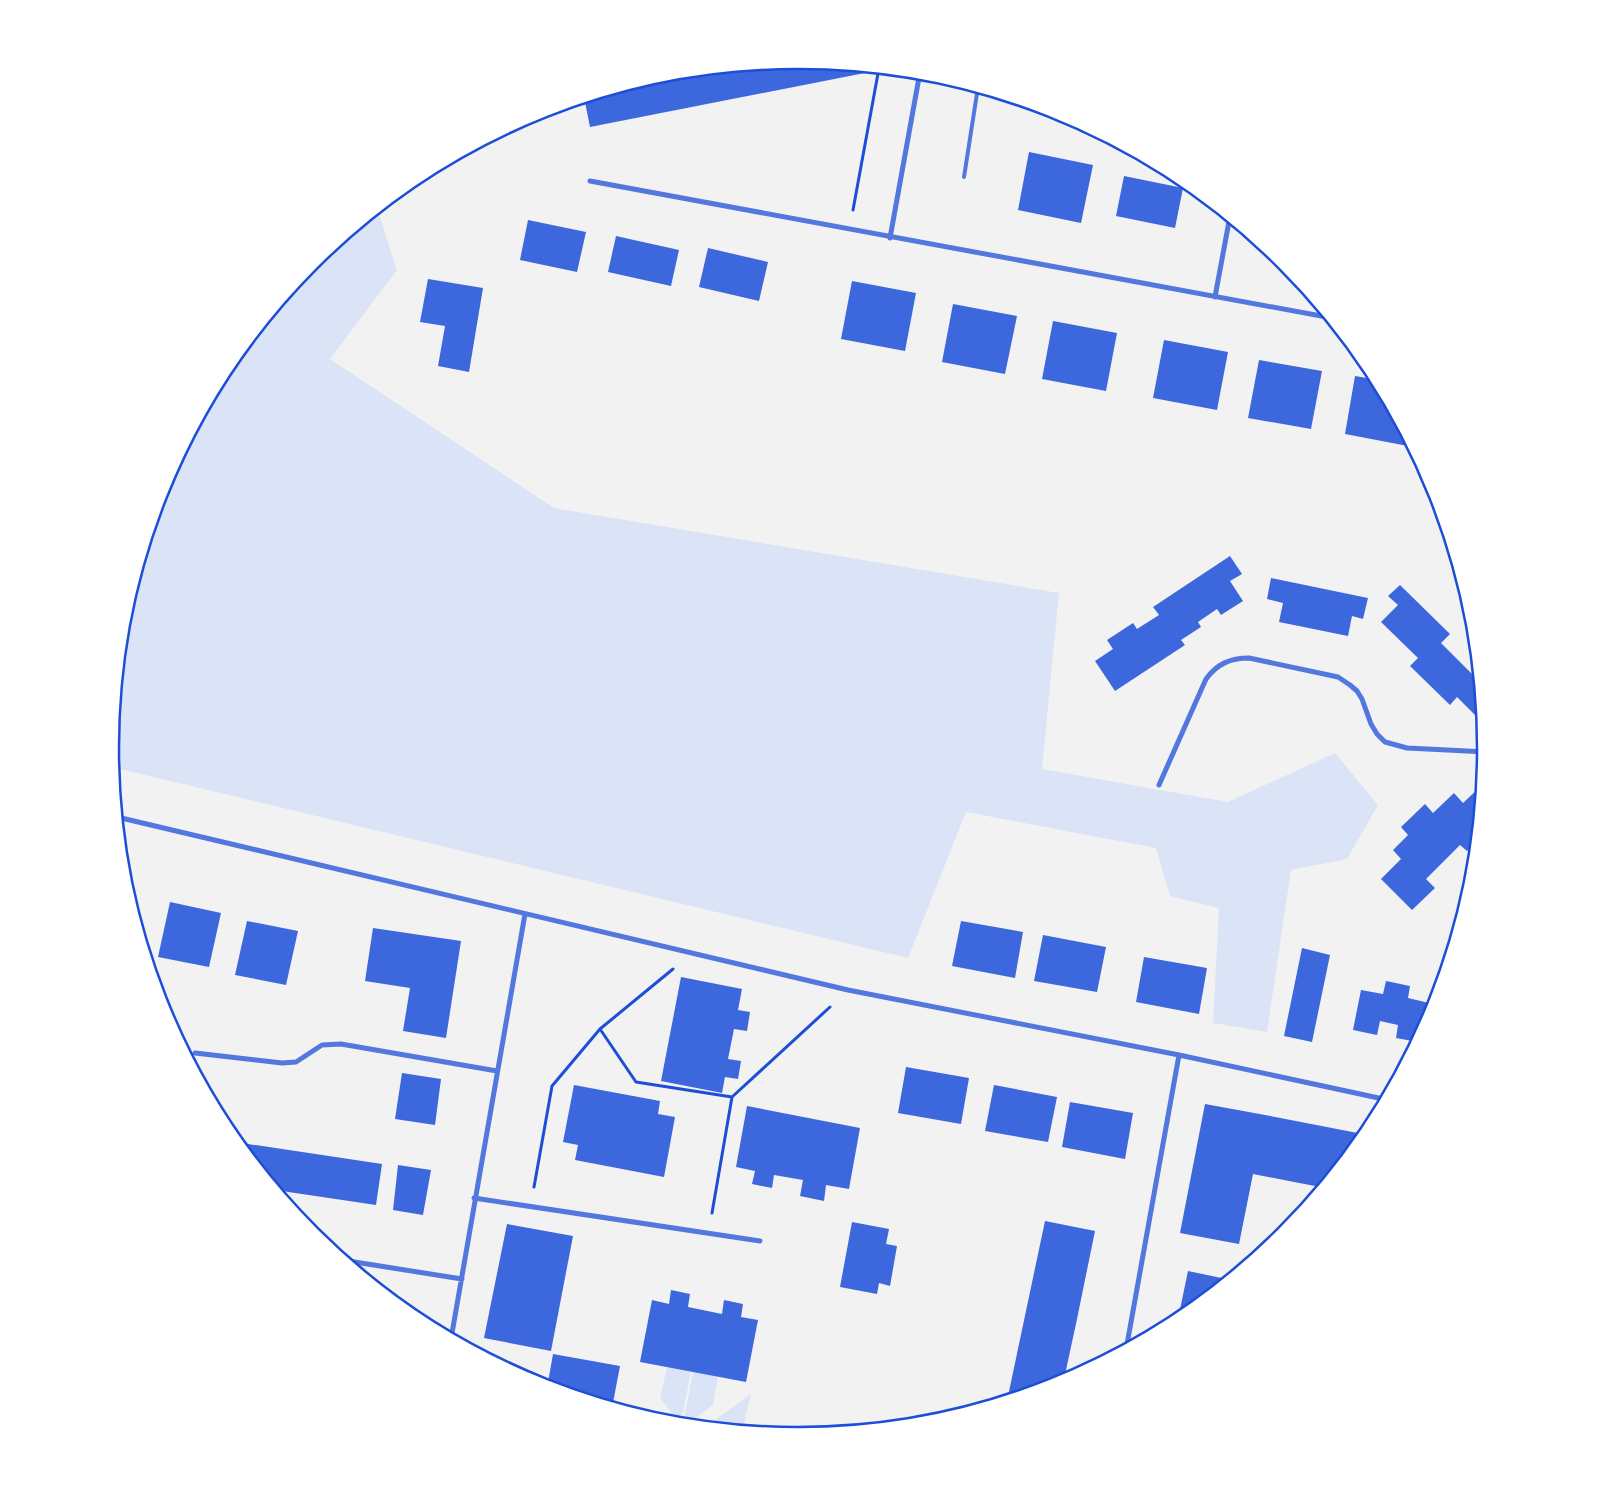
<svg xmlns="http://www.w3.org/2000/svg" width="1597" height="1497" font-family="'Zilla Slab',serif">
<style>
.green{fill:#dbe4f7}
.building{fill:#3d67dc}
.lines{fill:none;stroke-linecap:round;stroke-linejoin:round}
.path{stroke:#1d4ed8;stroke-width:3}
.service{stroke:#5277de;stroke-width:4}
.minor{stroke:#5277de;stroke-width:5}
.rim{fill:none;stroke:#1d4ed8;stroke-width:2.5}
</style>
<rect width="100%" height="100%" fill="#f2f2f2"/>
<path class="green" d="M 377,208 L 397,270 L 330,359 L 554,508 L 1059,593 L 1042,769 L 1228,802 L 1335,753 L 1378,805 L 1347,859 L 1291,870 L 1267,1032 L 1213,1023 L 1219,908 L 1170,896 L 1156,848 L 966,812 L 908,958 L 112,767 L 110,748 L 124,612 L 163,485 L 226,366 L 320,258 L 320,255 Z
M 667,1367 L 691,1371 L 683,1413 L 676,1419 L 660,1398 Z
M 693,1372 L 718,1376 L 713,1405 L 690,1422 L 685,1414 Z
M 751,1394 L 742,1431 L 704,1428 Z"/>
<path class="building" d="M 799,60 L 869,67 L 870,72 L 590,127 L 584,97 L 664,73 Z
M 1029,152 L 1093,165 L 1081,223 L 1018,210 Z
M 1124,176 L 1183,188 L 1175,228 L 1116,216 Z
M 528,220 L 586,232 L 577,272 L 520,260 Z
M 616,236 L 679,250 L 671,286 L 608,272 Z
M 708,248 L 768,262 L 759,301 L 699,287 Z
M 428,279 L 483,288 L 469,372 L 438,366 L 445,326 L 420,322 Z
M 852,281 L 916,293 L 905,351 L 841,339 Z
M 953,304 L 1017,316 L 1005,374 L 942,362 Z
M 1053,321 L 1117,333 L 1106,391 L 1042,379 Z
M 1164,340 L 1228,352 L 1217,410 L 1153,398 Z
M 1259,360 L 1322,371 L 1311,429 L 1248,418 Z
M 1355,376 L 1379,380 L 1409,438 L 1408,446 L 1345,434 Z
M 1230,556 L 1242,574 L 1230,581 L 1243,601 L 1221,615 L 1217,609 L 1198,622 L 1201,627 L 1181,640 L 1185,645 L 1115,691 L 1095,661 L 1113,649 L 1107,640 L 1133,623 L 1137,629 L 1159,615 L 1153,607 Z
M 1271,578 L 1368,598 L 1363,619 L 1352,616 L 1348,636 L 1279,622 L 1283,603 L 1267,599 Z
M 1400,585 L 1450,634 L 1441,643 L 1475,677 L 1480,672 L 1483,709 L 1476,716 L 1457,697 L 1450,705 L 1410,666 L 1418,658 L 1381,622 L 1398,605 L 1388,596 Z
M 1481,786 L 1483,789 L 1478,841 L 1467,851 L 1460,845 L 1426,879 L 1435,888 L 1412,910 L 1381,879 L 1401,859 L 1393,850 L 1408,835 L 1401,827 L 1425,804 L 1433,813 L 1454,793 L 1463,803 Z
M 170,902 L 221,913 L 209,967 L 158,957 Z
M 247,921 L 298,931 L 286,985 L 235,975 Z
M 961,921 L 1023,932 L 1015,978 L 952,966 Z
M 373,928 L 461,941 L 446,1038 L 403,1031 L 410,988 L 365,981 Z
M 1043,935 L 1106,947 L 1097,992 L 1034,981 Z
M 1302,948 L 1330,955 L 1312,1042 L 1284,1036 Z
M 1144,957 L 1207,968 L 1199,1014 L 1136,1002 Z
M 681,977 L 742,989 L 738,1010 L 750,1012 L 747,1031 L 734,1029 L 728,1059 L 741,1061 L 738,1079 L 725,1077 L 722,1093 L 661,1081 Z
M 1386,981 L 1410,986 L 1408,998 L 1429,1003 L 1422,1036 L 1418,1042 L 1396,1038 L 1398,1025 L 1380,1021 L 1377,1035 L 1353,1030 L 1361,990 L 1383,994 Z
M 906,1067 L 969,1078 L 961,1124 L 898,1113 Z
M 402,1073 L 441,1079 L 435,1125 L 395,1119 Z
M 574,1085 L 660,1101 L 658,1114 L 675,1117 L 664,1177 L 575,1160 L 578,1145 L 563,1142 Z
M 994,1085 L 1057,1097 L 1048,1142 L 985,1131 Z
M 1070,1102 L 1133,1113 L 1125,1159 L 1062,1147 Z
M 1205,1104 L 1265,1115 L 1368,1135 L 1325,1188 L 1253,1174 L 1239,1244 L 1180,1233 Z
M 747,1106 L 860,1128 L 849,1189 L 826,1185 L 824,1201 L 800,1196 L 803,1180 L 774,1175 L 772,1188 L 752,1184 L 755,1171 L 736,1167 Z
M 235,1142 L 382,1164 L 376,1205 L 275,1190 Z
M 398,1165 L 431,1170 L 423,1215 L 393,1210 Z
M 1045,1221 L 1095,1231 L 1077,1319 L 1063,1384 L 1007,1401 Z
M 852,1222 L 889,1229 L 886,1244 L 897,1246 L 890,1286 L 879,1283 L 877,1294 L 840,1287 Z
M 507,1224 L 573,1236 L 551,1351 L 484,1338 Z
M 1188,1271 L 1231,1280 L 1180,1322 L 1178,1319 Z
M 671,1290 L 690,1294 L 688,1307 L 722,1314 L 724,1300 L 743,1304 L 741,1317 L 758,1320 L 746,1382 L 640,1362 L 652,1300 L 669,1304 Z
M 553,1354 L 620,1366 L 612,1408 L 547,1388 Z"/>
<g class="lines">
<path class="path" d="M 853,210 L 879,68
M 673,969 L 600,1029 L 636,1082 L 732,1097
M 534,1187 L 552,1086 L 600,1029
M 712,1213 L 732,1097 L 830,1007"/>
<path class="service" d="M 964,177 L 978,87"/>
<path class="minor" d="M 590,181 L 1332,318
M 890,238 L 920,72
M 1215,297 L 1230,216
M 1159,785 L 1206,679 C 1217,664 1230,658 1249,658 L 1338,677 L 1350,685 L 1357,691 L 1362,699 L 1371,724 L 1377,734 L 1385,742 L 1407,748 L 1487,752
M 117,817 L 848,990 L 1179,1055 L 1388,1100
M 195,1053 L 282,1063 L 296,1062 L 322,1045 L 341,1044 L 497,1071
M 474,1198 L 760,1241
M 342,1260 L 462,1279
M 451,1339 L 525,914
M 1126,1350 L 1179,1055"/>
</g>
<path d="M0 0H1597V1497H0ZM119 748a679 679 0 1 1 1358 0a679 679 0 1 1-1358 0Z" fill="#fff" fill-rule="evenodd"/>
<path class="rim" d="M119 748a679 679 0 1 1 1358 0a679 679 0 1 1-1358 0Z"/>
</svg>
